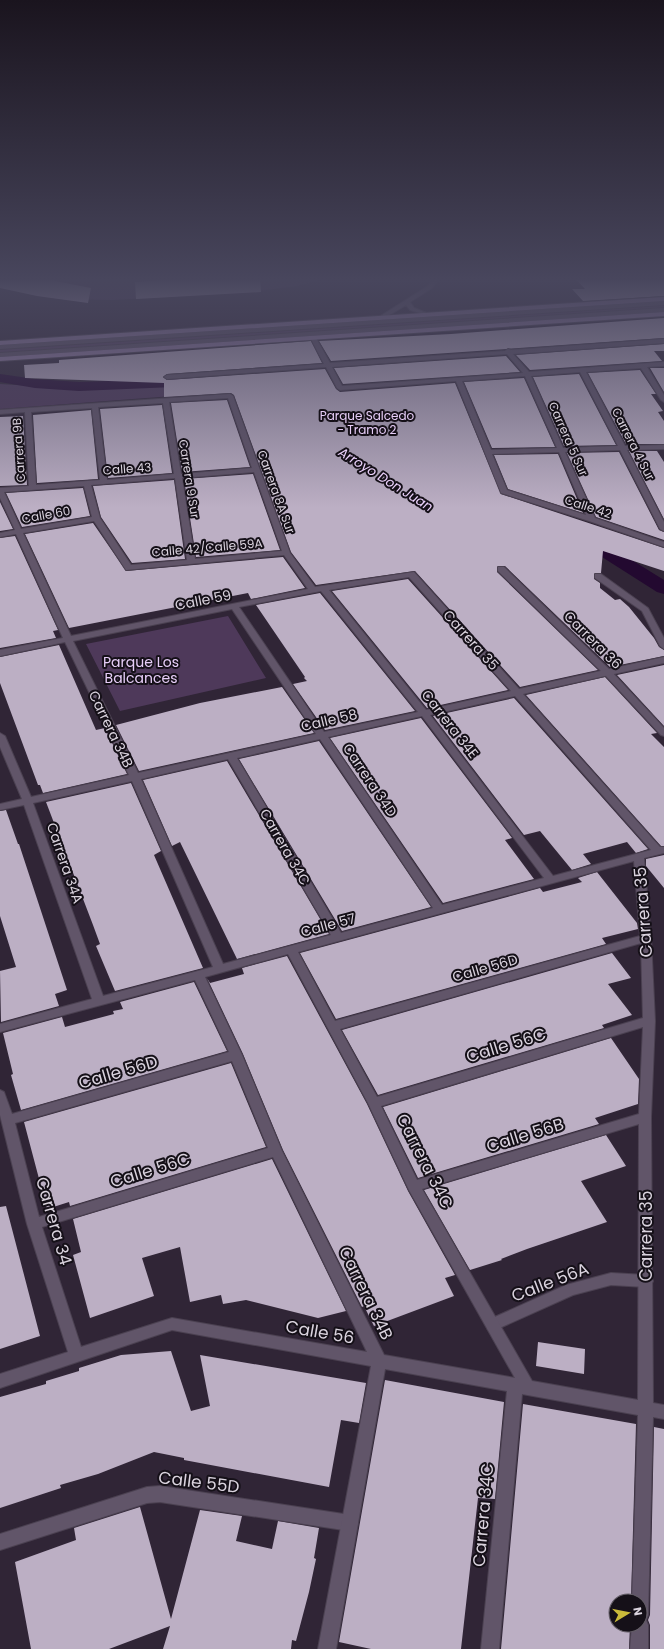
<svg xmlns="http://www.w3.org/2000/svg" width="664" height="1649" font-family="Poppins,sans-serif">
<style>
.green{fill:#4e395a}
.lines{fill:none;stroke-linecap:round;stroke-linejoin:round}
.stream{stroke:#5a4664;stroke-width:4}
.canal{fill:#230930;fill-rule:evenodd}
.building{fill:#bcafc4}
.service-casing{stroke:#4b4151;stroke-width:2}
.minor-casing{stroke:#4b4151;stroke-width:2}
.primary-casing{stroke:#4b4151;stroke-width:2}
.service{fill:#615569;fill-rule:evenodd}
.minor{fill:#615569;fill-rule:evenodd}
.primary{fill:#9880a8;fill-rule:evenodd}
.labels{text-anchor:middle;stroke-width:4;stroke-linejoin:round;paint-order:stroke}
.far-park-label{font-size:12px;fill:#e7cef8;stroke:#151018}
.far-street-label{font-size:12px;fill:#dad3de;stroke:#151018}
.far-water-label{font-size:13px;font-style:italic;fill:#edd3fe;stroke:#151018}
.street-label{font-size:14px;fill:#dad3de;stroke:#151018}
.park-label{font-size:14px;fill:#e7cef8;stroke:#151018}
.near-street-label{font-size:17px;fill:#dad3de;stroke:#151018}
</style>
<rect width="100%" height="100%" fill="#302536"/>
<path class="green" d="M 0,277 L 331,277 L 297,286 L 250,292 L 113,300 L 59,299 L 0,288 Z
M 0,384 L 65,388 L 167,387 L 226,392 L 0,409 Z
M 228,616 L 266,678 L 120,711 L 86,644 Z"/>
<g class="lines">
<path class="stream" d="M 0,351 L 664,307"/>
<path class="canal" d="M 0,374 L 35,379 L 79,382 L 197,378 L 202,379 L 204,382 L 202,385 L 197,386 L 79,391 L 35,388 L 0,382 Z
M 577,538 L 614,549 L 664,580 L 664,594 L 657,592 L 602,557 L 571,547 L 568,543 L 571,539 Z"/>
</g>
<path class="building" d="M 0,277 L 35,277 L 91,288 L 88,303 L 37,296 L 0,288 Z
M 213,277 L 260,277 L 261,292 L 136,299 L 135,282 Z
M 574,277 L 664,277 L 664,296 L 583,301 L 572,289 L 585,289 Z
M 664,318 L 664,338 L 331,361 L 319,341 L 451,334 Z
M 311,341 L 322,363 L 167,374 L 163,377 L 167,380 L 325,369 L 336,389 L 340,392 L 455,383 L 501,494 L 664,548 L 664,571 L 603,551 L 601,573 L 594,574 L 594,579 L 600,583 L 600,588 L 615,600 L 620,599 L 629,607 L 654,638 L 659,647 L 664,650 L 664,656 L 610,667 L 505,566 L 498,566 L 497,572 L 598,670 L 520,687 L 415,571 L 316,585 L 291,552 L 234,395 L 231,393 L 164,397 L 164,383 L 25,378 L 24,365 L 59,363 L 59,360 Z
M 664,344 L 664,351 L 654,351 L 662,361 L 530,370 L 516,355 Z
M 506,356 L 520,372 L 343,384 L 334,368 Z
M 650,368 L 664,368 L 664,392 Z
M 640,370 L 656,394 L 651,394 L 663,411 L 658,412 L 664,421 L 664,444 L 626,444 L 588,373 Z
M 579,374 L 616,445 L 564,446 L 533,377 Z
M 524,378 L 555,447 L 492,448 L 464,382 Z
M 227,400 L 250,467 L 182,472 L 171,403 Z
M 162,405 L 172,473 L 108,478 L 100,409 Z
M 91,410 L 98,479 L 37,483 L 33,415 Z
M 23,416 L 27,485 L 0,486 L 0,417 Z
M 629,451 L 657,451 L 664,462 L 664,519 Z
M 619,452 L 659,530 L 664,532 L 664,540 L 596,517 L 567,453 Z
M 558,454 L 583,513 L 508,489 L 494,455 Z
M 253,474 L 280,550 L 196,557 L 184,479 Z
M 174,480 L 185,559 L 132,563 L 101,517 L 93,486 Z
M 83,488 L 90,516 L 22,527 L 6,493 Z
M 0,502 L 13,529 L 0,531 Z
M 93,523 L 126,571 L 283,557 L 305,588 L 251,599 L 248,593 L 69,628 L 25,534 Z
M 15,536 L 58,630 L 53,631 L 56,638 L 0,648 L 0,538 Z
M 408,579 L 508,690 L 427,708 L 332,591 Z
M 320,593 L 415,711 L 325,730 L 293,684 L 307,681 L 304,678 L 305,677 L 256,605 Z
M 59,645 L 96,730 L 105,728 L 127,774 L 43,793 L 40,785 L 38,785 L 0,683 L 0,657 Z
M 664,665 L 664,726 L 617,675 Z
M 605,677 L 657,733 L 651,734 L 664,747 L 664,846 L 661,846 L 526,695 Z
M 282,687 L 314,733 L 139,771 L 116,725 L 200,703 Z
M 514,698 L 648,849 L 636,853 L 627,842 L 583,854 L 591,864 L 572,870 L 540,831 L 524,835 L 433,716 Z
M 421,718 L 512,838 L 505,840 L 534,879 L 443,903 L 330,738 Z
M 319,741 L 431,907 L 342,931 L 239,759 Z
M 227,761 L 329,934 L 237,959 L 180,842 L 172,846 L 143,780 Z
M 131,783 L 161,851 L 154,855 L 203,968 L 115,991 L 96,946 L 100,944 L 93,925 L 46,802 Z
M 6,810 L 18,844 L 19,844 L 67,990 L 55,994 L 59,1006 L 1,1022 L 0,971 L 16,967 L 0,916 L 0,811 Z
M 664,855 L 664,888 L 646,866 L 646,859 Z
M 597,872 L 637,923 L 638,929 L 602,938 L 606,944 L 336,1019 L 300,953 L 540,888 L 543,892 L 582,882 L 578,878 Z
M 612,953 L 631,978 L 608,984 L 632,1015 L 602,1025 L 604,1028 L 378,1095 L 342,1030 Z
M 287,956 L 367,1104 L 408,1191 L 455,1275 L 445,1278 L 454,1296 L 374,1326 L 364,1306 L 362,1307 L 283,1150 L 243,1054 L 207,978 L 210,983 L 244,974 L 242,968 Z
M 194,982 L 227,1051 L 21,1110 L 11,1075 L 13,1074 L 3,1033 L 62,1017 L 65,1027 L 114,1014 L 113,1011 L 123,1009 L 120,1002 Z
M 611,1038 L 639,1079 L 638,1104 L 595,1118 L 599,1124 L 418,1178 L 383,1107 Z
M 231,1063 L 266,1147 L 70,1206 L 69,1202 L 47,1209 L 24,1122 Z
M 606,1135 L 626,1166 L 581,1181 L 607,1222 L 527,1249 L 501,1259 L 502,1260 L 470,1270 L 424,1190 Z
M 272,1159 L 346,1311 L 318,1318 L 246,1300 L 223,1304 L 221,1295 L 190,1302 L 180,1247 L 142,1258 L 154,1296 L 90,1318 L 73,1255 L 81,1252 L 73,1219 Z
M 6,1206 L 40,1336 L 0,1349 L 0,1207 Z
M 538,1342 L 585,1349 L 584,1374 L 536,1366 Z
M 171,1351 L 191,1411 L 210,1406 L 200,1355 L 366,1383 L 359,1423 L 341,1420 L 329,1487 L 184,1460 L 184,1458 L 154,1452 L 98,1474 L 60,1485 L 61,1488 L 0,1508 L 0,1397 L 46,1384 L 46,1381 L 79,1371 L 79,1368 L 121,1355 Z
M 385,1380 L 504,1402 L 495,1499 L 478,1498 L 461,1649 L 371,1649 L 339,1642 Z
M 523,1404 L 636,1424 L 631,1601 L 616,1601 L 616,1625 L 630,1625 L 629,1649 L 501,1649 Z
M 654,1427 L 664,1429 L 664,1649 L 650,1649 L 650,1625 L 648,1620 L 650,1615 Z
M 140,1507 L 171,1619 L 200,1510 L 242,1516 L 236,1541 L 272,1549 L 278,1521 L 319,1528 L 314,1558 L 316,1559 L 309,1592 L 296,1641 L 292,1640 L 291,1649 L 163,1649 L 170,1626 L 109,1649 L 31,1649 L 15,1562 L 76,1540 L 74,1528 Z"/>
<g class="lines">
<defs>
<path id="service" d="M 664,301 L 664,305 L 0,349 L 0,345 Z
M 664,308 L 664,312 L 0,357 L 0,353 Z
M 498,567 L 504,567 L 611,671 L 664,728 L 664,736 L 661,735 L 605,675 L 498,571 Z
M 595,574 L 601,574 L 648,608 L 664,638 L 664,649 L 660,646 L 642,611 L 595,578 Z
M 611,1273 L 646,1275 L 651,1277 L 653,1281 L 651,1285 L 646,1287 L 611,1285 L 573,1295 L 493,1331 L 488,1330 L 486,1325 L 488,1320 L 566,1285 Z
M 160,1486 L 350,1515 L 356,1517 L 358,1523 L 356,1529 L 350,1531 L 160,1502 L 147,1503 L 0,1550 L 0,1534 L 147,1487 Z"/>
<path id="minor" d="M 434,277 L 440,277 L 432,288 L 410,302 L 414,308 L 429,314 L 429,316 L 410,310 L 406,305 L 383,319 L 379,319 L 379,317 L 428,286 Z
M 312,338 L 316,338 L 330,363 L 505,351 L 508,349 L 511,350 L 664,339 L 664,343 L 513,354 L 529,372 L 664,362 L 664,366 L 647,367 L 664,395 L 664,402 L 661,400 L 641,368 L 586,372 L 625,446 L 664,445 L 664,449 L 627,450 L 664,522 L 664,531 L 660,529 L 620,450 L 565,452 L 595,518 L 664,542 L 664,547 L 589,521 L 501,493 L 456,381 L 340,390 L 337,388 L 326,367 L 167,379 L 164,377 L 167,375 L 324,364 L 311,339 ZM 507,354 L 523,373 L 342,386 L 332,367 ZM 580,372 L 618,446 L 563,448 L 531,376 ZM 525,376 L 557,448 L 491,450 L 462,381 ZM 559,452 L 586,515 L 507,490 L 492,454 Z
M 230,394 L 233,396 L 290,553 L 315,587 L 414,572 L 519,689 L 664,657 L 664,663 L 523,694 L 660,847 L 664,847 L 664,853 L 644,858 L 651,938 L 655,1021 L 651,1117 L 653,1403 L 664,1405 L 664,1419 L 653,1417 L 648,1615 L 646,1620 L 648,1625 L 648,1649 L 630,1649 L 632,1625 L 640,1625 L 640,1601 L 632,1601 L 638,1415 L 522,1394 L 499,1649 L 481,1649 L 507,1391 L 385,1369 L 336,1649 L 318,1649 L 371,1366 L 172,1330 L 0,1388 L 0,1374 L 68,1352 L 27,1224 L 0,1115 L 0,1090 L 4,1092 L 12,1114 L 229,1052 L 195,980 L 0,1032 L 0,1024 L 92,999 L 24,805 L 0,810 L 0,804 L 22,799 L 0,747 L 0,733 L 5,736 L 31,797 L 129,775 L 65,642 L 0,656 L 0,650 L 63,638 L 16,534 L 0,537 L 0,533 L 15,530 L 0,498 L 0,488 L 29,486 L 25,412 L 0,414 L 0,410 ZM 228,398 L 252,468 L 181,474 L 169,402 ZM 163,403 L 174,474 L 107,480 L 98,407 ZM 92,408 L 100,480 L 36,485 L 31,412 ZM 254,472 L 282,551 L 195,559 L 182,478 ZM 175,478 L 187,560 L 131,565 L 100,518 L 91,485 ZM 84,486 L 92,517 L 21,529 L 4,492 ZM 94,521 L 126,570 L 284,555 L 308,589 L 71,636 L 23,533 ZM 409,577 L 511,691 L 426,710 L 329,590 ZM 321,591 L 418,712 L 324,732 L 239,607 ZM 232,609 L 316,734 L 138,773 L 73,641 ZM 515,696 L 651,850 L 553,876 L 430,715 ZM 422,716 L 544,878 L 442,905 L 328,737 ZM 320,739 L 433,908 L 341,933 L 237,758 ZM 228,759 L 331,935 L 223,964 L 141,779 ZM 132,781 L 213,967 L 103,996 L 33,803 ZM 634,861 L 640,936 L 335,1021 L 298,952 ZM 641,943 L 643,1018 L 377,1097 L 340,1029 ZM 288,954 L 368,1103 L 409,1190 L 515,1378 L 384,1355 L 282,1151 L 242,1055 L 205,977 ZM 643,1027 L 639,1114 L 417,1180 L 381,1106 ZM 232,1061 L 268,1148 L 39,1217 L 15,1123 ZM 639,1124 L 638,1400 L 532,1381 L 422,1189 ZM 273,1157 L 367,1352 L 172,1318 L 81,1347 L 42,1227 Z"/>
<path id="primary" d="M 664,297 L 664,301 L 0,345 L 0,341 Z
M 664,312 L 664,316 L 0,361 L 0,357 Z"/>
</defs>
<use href="#service" class="service-casing"/>
<use href="#minor" class="minor-casing"/>
<use href="#primary" class="primary-casing"/>
<use href="#service" class="service"/>
<use href="#minor" class="minor"/>
<use href="#primary" class="primary"/>
</g>
<linearGradient id="sky" x2="0" y2="1"><stop stop-color="#1a141e"/><stop offset="0.55" stop-color="#48465d"/><stop offset="1" stop-color="#48465d" stop-opacity="0"/></linearGradient>
<rect width="664" height="508" fill="url(#sky)"/>
<g class="labels">
<g class="far-park-label">
<text x="367" y="420">Parque Salcedo<tspan x="367" dy="14">- Tramo 2</tspan></text>
</g>
<g class="far-street-label">
<text transform="translate(568 439) rotate(66)" y="4">Carrera 5 Sur</text>
<text transform="translate(633 444) rotate(63)" y="4">Carrera 4 Sur</text>
<text transform="translate(19 450) rotate(-94)" y="4">Carrera 9B</text>
<text transform="translate(127 469) rotate(-4)" y="4">Calle 43</text>
<text transform="translate(189 479) rotate(81)" y="4">Carrera 9 Sur</text>
<text transform="translate(276 492) rotate(70)" y="4">Carrera 8A Sur</text>
<text transform="translate(588 507) rotate(18)" y="4">Calle 42</text>
<text transform="translate(46 515) rotate(-10)" y="4">Calle 60</text>
<text transform="translate(207 548) rotate(-5)" y="4">Calle 42/Calle 59A</text>
</g>
<g class="far-water-label">
<text transform="translate(386 479) rotate(32)" y="5">Arroyo Don Juan</text>
</g>
<g class="street-label">
<text transform="translate(203 600) rotate(-11)" y="5">Calle 59</text>
<text transform="translate(471 640) rotate(48)" y="5">Carrera 35</text>
<text transform="translate(593 640) rotate(45)" y="5">Carrera 36</text>
<text transform="translate(329 720) rotate(-13)" y="5">Calle 58</text>
<text transform="translate(450 724) rotate(52)" y="5">Carrera 34E</text>
<text transform="translate(111 729) rotate(64)" y="5">Carrera 34B</text>
<text transform="translate(370 780) rotate(56)" y="5">Carrera 34D</text>
<text transform="translate(285 847) rotate(60)" y="5">Carrera 34C</text>
<text transform="translate(65 863) rotate(71)" y="5">Carrera 34A</text>
<text transform="translate(328 925) rotate(-15)" y="5">Calle 57</text>
<text transform="translate(485 968) rotate(-16)" y="5">Calle 56D</text>
</g>
<g class="park-label">
<text x="141" y="667">Parque Los<tspan x="141" dy="16">Balcances</tspan></text>
</g>
<g class="near-street-label">
<text transform="translate(643 912) rotate(-94)" y="6">Carrera 35</text>
<text transform="translate(506 1045) rotate(-17)" y="6">Calle 56C</text>
<text transform="translate(118 1072) rotate(-16)" y="6">Calle 56D</text>
<text transform="translate(525 1135) rotate(-17)" y="6">Calle 56B</text>
<text transform="translate(425 1161) rotate(63)" y="6">Carrera 34C</text>
<text transform="translate(150 1170) rotate(-17)" y="6">Calle 56C</text>
<text transform="translate(54 1221) rotate(74)" y="6">Carrera 34</text>
<text transform="translate(646 1236) rotate(-90)" y="6">Carrera 35</text>
<text transform="translate(550 1282) rotate(-21)" y="6">Calle 56A</text>
<text transform="translate(366 1293) rotate(64)" y="6">Carrera 34B</text>
<text transform="translate(320 1332) rotate(10)" y="6">Calle 56</text>
<text transform="translate(199 1482) rotate(7)" y="6">Calle 55D</text>
<text transform="translate(483 1515) rotate(-85)" y="6">Carrera 34C</text>
</g>
</g>
<g transform="translate(628 1613) rotate(80)"><circle r="19" fill="#151018" stroke="#645e67"/>
<path d="M0-3L7 15L0 10L-7 15Z" fill="#caba3a"/>
<text y="-6" font-size="11" font-weight="bold" text-anchor="middle" fill="#dad3de">N</text>
</g>
</svg>
